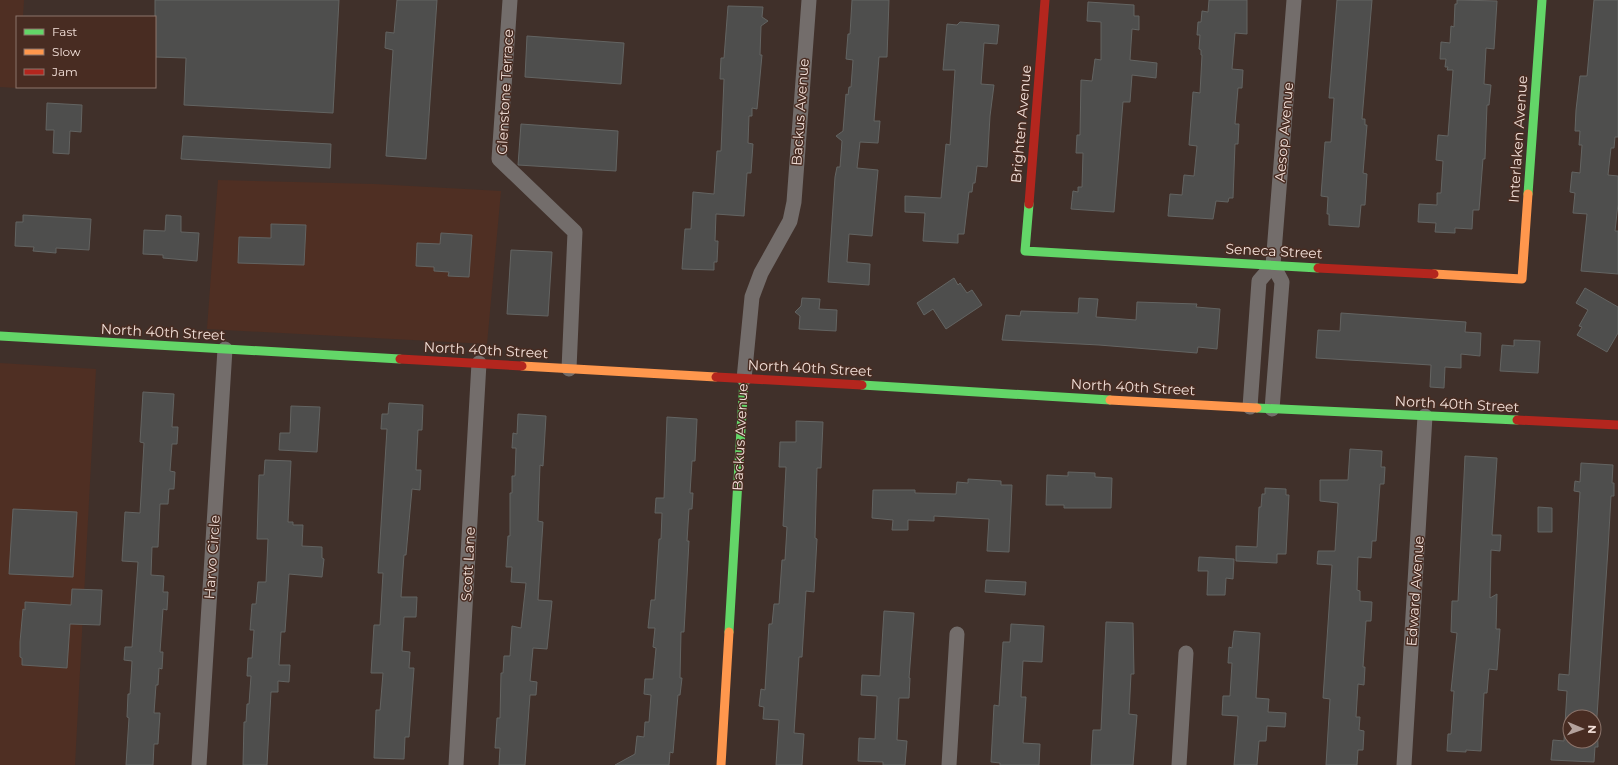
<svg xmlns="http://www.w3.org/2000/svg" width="1618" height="765" font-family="Montserrat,sans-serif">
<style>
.built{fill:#4f2f23}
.building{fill:#4e4e4d;stroke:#636462;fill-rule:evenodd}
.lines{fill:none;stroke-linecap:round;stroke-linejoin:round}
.street{stroke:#736d6b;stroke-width:15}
.fast{stroke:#63d668;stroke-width:9}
.slow{stroke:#ff974d;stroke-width:9}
.jam{stroke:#b3261e;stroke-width:9}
.labels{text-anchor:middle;stroke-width:3;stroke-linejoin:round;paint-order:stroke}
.street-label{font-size:14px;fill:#f3e0d9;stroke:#482c22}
</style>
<rect width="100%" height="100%" fill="#40302a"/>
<path class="built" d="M 0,0 L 24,0 L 23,17 L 17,17 L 17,88 L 0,87 Z
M 218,180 L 374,184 L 501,191 L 487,344 L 207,329 Z
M 0,363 L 96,369 L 75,765 L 0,765 Z"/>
<path class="building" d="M 155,0 L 339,0 L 333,113 L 184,105 L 186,58 L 155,57 Z
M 397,0 L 437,0 L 426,159 L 386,156 L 393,50 L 385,48 L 386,32 L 394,33 Z
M 852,0 L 889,0 L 887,57 L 879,57 L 874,121 L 880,121 L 878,143 L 860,142 L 857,168 L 878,170 L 872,236 L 849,234 L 847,262 L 870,264 L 869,285 L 828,282 L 835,177 L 837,167 L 840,167 L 842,141 L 836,136 L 843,131 L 846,94 L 848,95 L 849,87 L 851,87 L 853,60 L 846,59 L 848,34 L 850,34 Z
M 1209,0 L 1247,0 L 1247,34 L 1235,33 L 1232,69 L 1243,70 L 1242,88 L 1238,88 L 1235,124 L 1239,124 L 1238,144 L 1235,144 L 1233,198 L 1229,198 L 1228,202 L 1216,201 L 1213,219 L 1168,216 L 1170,194 L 1182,195 L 1184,175 L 1194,176 L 1197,146 L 1189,145 L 1193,92 L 1200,93 L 1202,55 L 1201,55 L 1201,50 L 1199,49 L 1200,35 L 1197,35 L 1198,22 L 1201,22 L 1202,11 L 1208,12 Z
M 1337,0 L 1372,0 L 1362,119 L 1365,119 L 1365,125 L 1367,125 L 1363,173 L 1367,174 L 1365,205 L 1361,205 L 1359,227 L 1329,225 L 1329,214 L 1327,214 L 1328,197 L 1321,196 L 1325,142 L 1331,142 L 1334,98 L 1329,98 Z
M 1457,0 L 1497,1 L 1494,49 L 1486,48 L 1484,84 L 1491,85 L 1489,105 L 1487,105 L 1485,159 L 1483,159 L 1479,210 L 1473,210 L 1472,229 L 1455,228 L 1455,233 L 1435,232 L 1436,223 L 1418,222 L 1419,204 L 1437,205 L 1437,193 L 1441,193 L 1443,161 L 1436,160 L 1438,135 L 1448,136 L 1453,70 L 1447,70 L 1448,67 L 1445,67 L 1446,59 L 1440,59 L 1441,42 L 1450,43 L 1451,26 L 1454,27 L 1455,4 L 1457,4 Z
M 1594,0 L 1618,0 L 1618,137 L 1615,137 L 1614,148 L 1611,148 L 1608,175 L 1618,176 L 1618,204 L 1615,231 L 1618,231 L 1618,274 L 1581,271 L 1587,214 L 1573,213 L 1575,193 L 1570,192 L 1572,172 L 1580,173 L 1582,145 L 1579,145 L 1580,131 L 1575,131 L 1576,110 L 1580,76 L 1587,76 Z
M 1088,2 L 1134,5 L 1134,16 L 1139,16 L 1139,30 L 1132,29 L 1130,60 L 1157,63 L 1156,78 L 1132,75 L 1130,102 L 1123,102 L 1114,212 L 1071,209 L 1073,191 L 1078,192 L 1078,187 L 1082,187 L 1083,153 L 1076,153 L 1077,135 L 1080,135 L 1081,80 L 1092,81 L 1095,59 L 1101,60 L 1101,22 L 1087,21 Z
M 728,6 L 763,7 L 762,17 L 768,21 L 761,26 L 760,55 L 762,55 L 757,109 L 752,108 L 752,116 L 749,116 L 748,143 L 753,144 L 751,173 L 747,173 L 744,216 L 716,214 L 715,241 L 718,241 L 717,262 L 714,262 L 714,270 L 682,269 L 685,229 L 691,229 L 693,192 L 714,194 L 717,151 L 721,151 L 724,79 L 720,79 L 721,58 L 724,58 Z
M 960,22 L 999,25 L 997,44 L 984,43 L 981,84 L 994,85 L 990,116 L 987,167 L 977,166 L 975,183 L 973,183 L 972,192 L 969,192 L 964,234 L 958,234 L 958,243 L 923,241 L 925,213 L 905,212 L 905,196 L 941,198 L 946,144 L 950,145 L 955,70 L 943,70 L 947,24 L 957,25 Z
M 527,36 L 624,43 L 621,84 L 525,77 Z
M 47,103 L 82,105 L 81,132 L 70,131 L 69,154 L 53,153 L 54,130 L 46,130 Z
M 521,124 L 618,131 L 616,171 L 518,165 Z
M 183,136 L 331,144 L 330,168 L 181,159 Z
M 23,215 L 91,219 L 89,250 L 56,248 L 56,253 L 33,251 L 34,247 L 15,246 L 16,222 L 23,222 Z
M 166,215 L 181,216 L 181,232 L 199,233 L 197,261 L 163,258 L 163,255 L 143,254 L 144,230 L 165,231 Z
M 271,224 L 306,225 L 304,265 L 238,263 L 239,237 L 271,238 Z
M 441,233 L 472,235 L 469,277 L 448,276 L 449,272 L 434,271 L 434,267 L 416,266 L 417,243 L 440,244 Z
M 511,250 L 552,252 L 548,316 L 507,314 Z
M 954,278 L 958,285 L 960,283 L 967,293 L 972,290 L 982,305 L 946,329 L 933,309 L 924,315 L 917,303 Z
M 1585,288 L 1618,307 L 1618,333 L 1607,352 L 1577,335 L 1582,327 L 1579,326 L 1588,310 L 1576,303 Z
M 802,298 L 820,299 L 819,309 L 837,310 L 836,331 L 799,329 L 800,316 L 795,312 L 801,306 Z
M 1079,298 L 1098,299 L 1096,317 L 1136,320 L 1137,302 L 1197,304 L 1196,307 L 1220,309 L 1217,349 L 1198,347 L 1197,353 L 1099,345 L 1002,340 L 1006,315 L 1020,316 L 1021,311 L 1078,313 Z
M 1341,313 L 1466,322 L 1465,332 L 1481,333 L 1480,356 L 1461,354 L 1461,368 L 1445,367 L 1444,388 L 1430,387 L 1431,365 L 1316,358 L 1318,330 L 1340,331 Z
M 1514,340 L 1540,341 L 1538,373 L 1500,371 L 1502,345 L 1514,346 Z
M 143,392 L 174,394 L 172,427 L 178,427 L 177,444 L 172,444 L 170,471 L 175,472 L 174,489 L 169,489 L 168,504 L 160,504 L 158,547 L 152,547 L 151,575 L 164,576 L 163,592 L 168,592 L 167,610 L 163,609 L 160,652 L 163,652 L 162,669 L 159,668 L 158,685 L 156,685 L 154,713 L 160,713 L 158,744 L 154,744 L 153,765 L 126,765 L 129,718 L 127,717 L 128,694 L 130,694 L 132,661 L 124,660 L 125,647 L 132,647 L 138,562 L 122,561 L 125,512 L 140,513 L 144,443 L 140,442 Z
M 389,403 L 423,405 L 422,430 L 418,430 L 416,470 L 421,470 L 420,490 L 412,489 L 406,555 L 404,555 L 401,597 L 417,597 L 416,617 L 404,617 L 402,651 L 410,652 L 409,668 L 414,668 L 409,737 L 405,737 L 404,759 L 374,758 L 376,710 L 380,710 L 383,673 L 371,673 L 374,625 L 380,625 L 383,573 L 378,573 L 387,429 L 381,429 L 382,414 L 388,414 Z
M 291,406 L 320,407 L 317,452 L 279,450 L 280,433 L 290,433 Z
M 518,414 L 546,416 L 543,466 L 540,465 L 538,521 L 543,522 L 538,600 L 552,601 L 547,649 L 533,648 L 530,681 L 537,682 L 536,695 L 530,695 L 525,765 L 499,765 L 500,748 L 495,748 L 497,718 L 500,718 L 501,673 L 503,673 L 504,656 L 510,656 L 512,626 L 521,628 L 526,583 L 511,582 L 512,567 L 506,567 L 508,536 L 510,536 L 510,493 L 512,493 L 512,476 L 515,476 L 516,448 L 512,448 L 513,433 L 517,434 Z
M 667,417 L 697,419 L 695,461 L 692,461 L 690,493 L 693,493 L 692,509 L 689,509 L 687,541 L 689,541 L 684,632 L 681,632 L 680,678 L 682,678 L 680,695 L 678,695 L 673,753 L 670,752 L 669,765 L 615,765 L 635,754 L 637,736 L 644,737 L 645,722 L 649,722 L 651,695 L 644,694 L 645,679 L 653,679 L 656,648 L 653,647 L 655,628 L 648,628 L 651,600 L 655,600 L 659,539 L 661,539 L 662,513 L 655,513 L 656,498 L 664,498 Z
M 796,421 L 823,422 L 821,468 L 817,468 L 815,538 L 817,539 L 814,592 L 806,591 L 802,657 L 799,657 L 794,733 L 804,734 L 802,765 L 776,765 L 779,720 L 763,719 L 764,707 L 759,706 L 761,689 L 765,690 L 769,624 L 772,624 L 774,604 L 779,604 L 782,560 L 785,560 L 787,527 L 783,526 L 786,467 L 779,467 L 780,442 L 796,442 Z
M 1350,449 L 1382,451 L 1381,467 L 1385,467 L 1384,484 L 1380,484 L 1376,541 L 1372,541 L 1371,558 L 1358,557 L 1357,590 L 1360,591 L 1360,601 L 1372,602 L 1371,621 L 1366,621 L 1363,667 L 1365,667 L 1364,685 L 1358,684 L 1356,717 L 1360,717 L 1359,730 L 1364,731 L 1363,750 L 1358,750 L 1357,765 L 1326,765 L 1330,699 L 1323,698 L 1332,565 L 1317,564 L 1318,551 L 1335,551 L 1338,503 L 1320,501 L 1320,480 L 1348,480 Z
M 1465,456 L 1497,458 L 1492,535 L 1501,535 L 1500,551 L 1491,550 L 1490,598 L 1497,594 L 1496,629 L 1500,629 L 1497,670 L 1489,669 L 1487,693 L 1484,693 L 1481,751 L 1466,750 L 1466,752 L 1447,751 L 1448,734 L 1451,734 L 1454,691 L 1451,691 L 1457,633 L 1451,632 L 1452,601 L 1458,601 Z
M 265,460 L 291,461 L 288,522 L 293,522 L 293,525 L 303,525 L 302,546 L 322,547 L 322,558 L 324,559 L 322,577 L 289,574 L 285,632 L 281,632 L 279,665 L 290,665 L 289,682 L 278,681 L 278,692 L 271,692 L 267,765 L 243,765 L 244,722 L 246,722 L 247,704 L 249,704 L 251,676 L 247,676 L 248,658 L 252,658 L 254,630 L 250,630 L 252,604 L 256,604 L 258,582 L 266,582 L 268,539 L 257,539 L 259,475 L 264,475 Z
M 1581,463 L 1613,465 L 1612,483 L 1614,483 L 1614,496 L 1611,496 L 1608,549 L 1597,716 L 1598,747 L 1595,747 L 1594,762 L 1551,760 L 1553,740 L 1564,741 L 1567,691 L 1558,690 L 1559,674 L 1569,675 L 1580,492 L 1574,491 L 1575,481 L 1580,482 ZM 1570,717 L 1594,717 L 1594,741 L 1570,741 Z
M 1068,472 L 1095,473 L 1095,477 L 1112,478 L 1111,508 L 1064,508 L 1064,505 L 1046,505 L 1047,475 L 1068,476 Z
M 968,479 L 1001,481 L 1001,485 L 1012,485 L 1009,552 L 987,551 L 989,519 L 934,516 L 934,521 L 908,520 L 908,530 L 892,530 L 893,520 L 872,518 L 873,490 L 915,490 L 915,493 L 956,494 L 957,482 L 968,483 Z
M 1265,488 L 1286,489 L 1286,495 L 1289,495 L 1286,554 L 1277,554 L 1277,563 L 1236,561 L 1236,546 L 1257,547 L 1259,507 L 1261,507 L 1262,494 L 1265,494 Z
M 1538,507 L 1552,508 L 1552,532 L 1538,532 Z
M 13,509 L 77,512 L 73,577 L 9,574 Z
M 1199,557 L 1234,559 L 1233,579 L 1226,578 L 1225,595 L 1207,595 L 1208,571 L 1198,571 Z
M 986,580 L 1026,582 L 1025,595 L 985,592 Z
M 72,589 L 102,590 L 100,625 L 70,624 L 67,668 L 22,665 L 22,658 L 20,657 L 20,642 L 23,609 L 25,610 L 25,602 L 71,605 Z
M 884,611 L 914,613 L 909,678 L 910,678 L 909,698 L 899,698 L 897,740 L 907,741 L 905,765 L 883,765 L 883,762 L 858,761 L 859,738 L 875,739 L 877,696 L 861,695 L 862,675 L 880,676 Z
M 1106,622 L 1133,623 L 1134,674 L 1131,674 L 1129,714 L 1137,715 L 1133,765 L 1091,765 L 1093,730 L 1101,730 Z
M 1011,624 L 1044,626 L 1042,662 L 1023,661 L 1021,697 L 1026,697 L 1023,743 L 1040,744 L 1039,765 L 1000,765 L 1000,763 L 991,762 L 994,705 L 999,706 L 1003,642 L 1010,642 Z
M 1234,631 L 1260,633 L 1256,698 L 1269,699 L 1268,712 L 1286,713 L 1285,727 L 1267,726 L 1266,741 L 1259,741 L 1257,765 L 1234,765 L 1238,716 L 1222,715 L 1223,696 L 1230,696 L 1232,663 L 1228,663 L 1229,647 L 1232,648 Z"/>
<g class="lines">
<path class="street" d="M 510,0 L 499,159 L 575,232 L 569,369
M 744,379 L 752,297 L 761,273 L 790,221 L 794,202 L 809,0
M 1250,407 L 1259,281 L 1273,265
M 1272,409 L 1282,282 L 1273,265 L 1294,0
M 199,765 L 225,349
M 456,765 L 479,363
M 949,765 L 957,634
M 1179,765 L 1186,653
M 1404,765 L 1425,416"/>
<path class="fast" d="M 1528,194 L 1542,0
M 1029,204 L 1025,251 L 1318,268
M 0,336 L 400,359
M 862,385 L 1110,400
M 1257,408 L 1517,420
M 729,632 L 744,379"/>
<path class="slow" d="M 1434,274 L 1522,279 L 1528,194
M 522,366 L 716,377
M 1110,400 L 1257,408
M 721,765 L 729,632"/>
<path class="jam" d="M 1029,204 L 1045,0
M 1318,268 L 1434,274
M 400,359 L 522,366
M 716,377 L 862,385
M 1517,420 L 1618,425"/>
</g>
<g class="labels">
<g class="street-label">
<text transform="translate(505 92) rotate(-87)" y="5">Glenstone Terrace</text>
<text transform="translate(800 112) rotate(-86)" y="5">Backus Avenue</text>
<text transform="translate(1021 124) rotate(-85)" y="5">Brighten Avenue</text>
<text transform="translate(1284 132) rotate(-85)" y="5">Aesop Avenue</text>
<text transform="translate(1518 139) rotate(-86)" y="5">Interlaken Avenue</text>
<text transform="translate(1274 251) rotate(3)" y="5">Seneca Street</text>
<text transform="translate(163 332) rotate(3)" y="5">North 40th Street</text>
<text transform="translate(486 350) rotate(3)" y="5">North 40th Street</text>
<text transform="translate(810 368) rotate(3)" y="5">North 40th Street</text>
<text transform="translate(1133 387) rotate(3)" y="5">North 40th Street</text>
<text transform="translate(1457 404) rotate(3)" y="5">North 40th Street</text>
<text transform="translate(740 437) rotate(-87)" y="5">Backus Avenue</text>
<text transform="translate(212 557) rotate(-86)" y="5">Harvo Circle</text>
<text transform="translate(468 564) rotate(-87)" y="5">Scott Lane</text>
<text transform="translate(1415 591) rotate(-86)" y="5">Edward Avenue</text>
</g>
</g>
<rect x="16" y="16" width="140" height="72" fill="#482c22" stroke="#8c746b"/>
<rect x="24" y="29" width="20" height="6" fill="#63d668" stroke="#8c746b"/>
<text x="52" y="36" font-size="12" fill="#f3e0d9">Fast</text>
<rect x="24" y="49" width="20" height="6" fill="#ff974d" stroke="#8c746b"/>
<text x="52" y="56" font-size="12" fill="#f3e0d9">Slow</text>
<rect x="24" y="69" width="20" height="6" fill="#b3261e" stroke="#8c746b"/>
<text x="52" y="76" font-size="12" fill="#f3e0d9">Jam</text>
<g transform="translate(1582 729) rotate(92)"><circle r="19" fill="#482c22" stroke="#8c746b"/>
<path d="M0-3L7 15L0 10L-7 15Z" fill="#b4a29c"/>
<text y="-6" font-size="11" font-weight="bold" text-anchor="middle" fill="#f3e0d9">N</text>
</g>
</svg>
